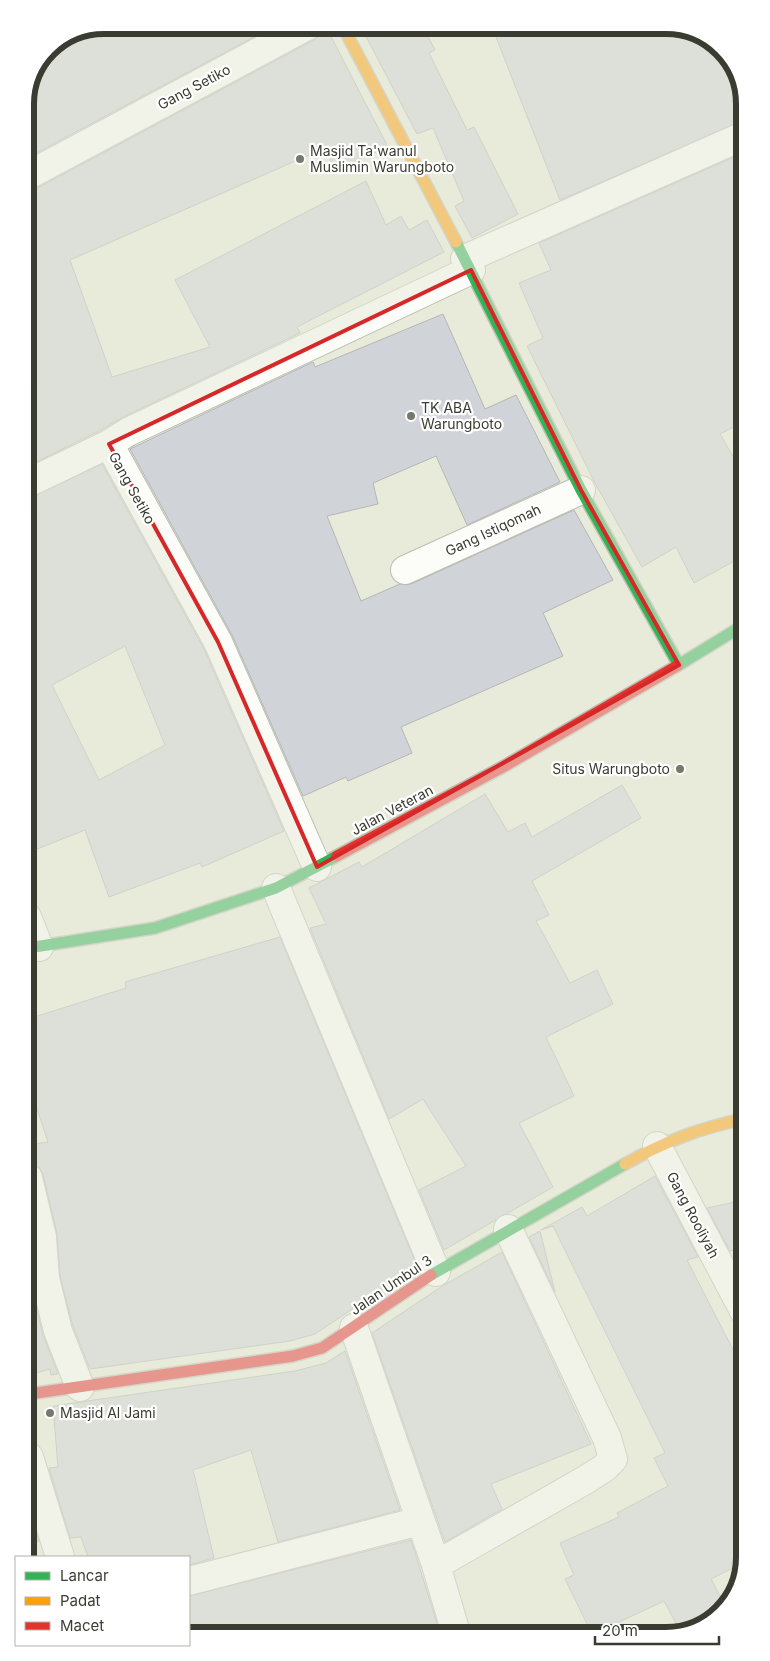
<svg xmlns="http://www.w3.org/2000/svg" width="770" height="1661" font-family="Inter,sans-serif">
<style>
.building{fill:#d0d4d8;stroke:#b4b7b5;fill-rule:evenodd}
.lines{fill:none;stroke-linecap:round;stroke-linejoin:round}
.street-casing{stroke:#bcbdb1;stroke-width:30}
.fast-casing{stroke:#bcbdb1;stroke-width:14}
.slow-casing{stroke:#bcbdb1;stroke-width:14}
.jam-casing{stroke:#bcbdb1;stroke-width:14}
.street{stroke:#fcfcf9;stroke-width:28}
.fast{stroke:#30b455;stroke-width:11}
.slow{stroke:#ff9f0a;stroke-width:11}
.jam{stroke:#e5322d;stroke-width:11}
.marked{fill:none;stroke:#d62828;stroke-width:4;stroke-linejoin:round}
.poi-dot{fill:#78796c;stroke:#fff;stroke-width:2}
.labels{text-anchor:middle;stroke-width:4.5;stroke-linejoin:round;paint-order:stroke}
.street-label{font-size:14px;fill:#3b3c31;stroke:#fff}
.poi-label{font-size:14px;fill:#3b3c31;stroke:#fff;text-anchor:start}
.rim{fill:none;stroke:#3b3c31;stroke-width:6}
</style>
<rect width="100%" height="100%" fill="#e8eada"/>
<path class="building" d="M 104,25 L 276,25 L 25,159 L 25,99 L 48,48 Z
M 325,25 L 388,147 L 335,170 L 325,148 L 70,260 L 112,377 L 210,347 L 175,280 L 366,181 L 386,225 L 401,216 L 409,230 L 427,220 L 444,252 L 297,327 L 300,333 L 121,418 L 101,430 L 26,467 L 25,192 L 32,191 L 316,39 L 322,33 Z
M 360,25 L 422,25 L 435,50 L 429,53 L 467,130 L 474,127 L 518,214 L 472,238 L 455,206 L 464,201 L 433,128 L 417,134 Z
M 511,25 L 671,25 L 714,41 L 741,102 L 741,122 L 560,200 L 494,32 Z
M 734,157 L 741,173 L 742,423 L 720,434 L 742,472 L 742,557 L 694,583 L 676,547 L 642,567 L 595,483 L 527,346 L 543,338 L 519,283 L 551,270 L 539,243 Z
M 443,314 L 485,409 L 516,395 L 560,482 L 467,525 L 436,456 L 373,483 L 378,504 L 327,516 L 361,601 L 400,584 L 411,584 L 574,510 L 613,580 L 543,613 L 563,656 L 401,727 L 412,753 L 348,781 L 346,777 L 303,796 L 232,635 L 130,449 L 313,362 L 315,367 Z
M 102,464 L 204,649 L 284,831 L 202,867 L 200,863 L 109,897 L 85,830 L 27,853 L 26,499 ZM 125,646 L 165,745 L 99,780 L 52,685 Z
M 622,785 L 641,818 L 532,881 L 549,915 L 536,921 L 570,983 L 597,970 L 613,1004 L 546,1037 L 574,1096 L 519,1123 L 553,1187 L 444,1250 L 419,1190 L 466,1166 L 423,1099 L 389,1119 L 310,928 L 326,924 L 309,888 L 359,862 L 362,867 L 485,794 L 508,832 L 525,823 L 532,837 Z
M 280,937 L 417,1266 L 315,1334 L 290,1341 L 90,1369 L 73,1326 L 60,1276 L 57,1234 L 43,1174 L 39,1167 L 28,1163 L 28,1145 L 48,1142 L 28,1081 L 28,1019 L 126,988 L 125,982 Z
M 655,1176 L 698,1257 L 687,1260 L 744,1371 L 745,1557 L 743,1563 L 711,1579 L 725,1605 L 679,1629 L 664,1601 L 598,1632 L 591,1632 L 565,1579 L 574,1575 L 560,1543 L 619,1517 L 617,1513 L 668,1486 L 654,1458 L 665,1453 L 553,1226 L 541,1230 L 582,1207 L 587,1216 Z
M 744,1200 L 744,1248 L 730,1251 L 707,1208 Z
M 540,1231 L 555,1292 L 529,1237 Z
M 502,1252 L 591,1444 L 491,1484 L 502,1509 L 445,1542 L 372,1333 L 444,1285 Z
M 28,1265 L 30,1282 L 43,1335 L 58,1374 L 51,1375 L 50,1369 L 29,1375 Z
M 345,1351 L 400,1510 L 278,1542 L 251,1450 L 193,1470 L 214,1558 L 189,1565 L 189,1557 L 88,1557 L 81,1537 L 70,1538 L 49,1468 L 58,1467 L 53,1406 L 295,1371 L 326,1363 Z
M 29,1510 L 39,1541 L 29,1542 Z
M 411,1540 L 440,1633 L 189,1635 L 189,1596 Z"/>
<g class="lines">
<defs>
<path id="street" d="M 25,177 L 309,25
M 465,259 L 741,137
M 109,444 L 218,642 L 317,867
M 26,484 L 109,444 L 128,432 L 471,270
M 405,570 L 581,490
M 276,888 L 436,1272
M 27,917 L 39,947
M 657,1146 L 744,1311
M 28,1178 L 42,1237 L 45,1278 L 58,1331 L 80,1387
M 354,1328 L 436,1565 L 456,1633
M 29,1457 L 60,1557
M 436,1565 L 587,1479 L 604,1468 L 613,1459 L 607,1438 L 508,1229
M 189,1581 L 420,1521"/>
<path id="fast" d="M 456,242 L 581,490 L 679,665
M 677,666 L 742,626
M 28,948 L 155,928 L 276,888 L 337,856
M 431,1275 L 625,1164"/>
<path id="slow" d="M 342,25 L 456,242
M 625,1164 C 664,1142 699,1128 744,1119"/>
<path id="jam" d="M 337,856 L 503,767 L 677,666
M 29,1394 L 293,1356 L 322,1348 L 431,1275"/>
</defs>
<use href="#street" class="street-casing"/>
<use href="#fast" class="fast-casing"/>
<use href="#slow" class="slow-casing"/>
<use href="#jam" class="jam-casing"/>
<use href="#street" class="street"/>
<use href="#fast" class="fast"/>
<use href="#slow" class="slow"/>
<use href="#jam" class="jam"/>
</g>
<path d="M0 0H770V1661H0ZM 471,270 L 581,490 L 679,665 L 317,867 L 218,642 L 109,444 Z" fill="#e8eada" fill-opacity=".55" fill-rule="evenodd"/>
<path class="marked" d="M 471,270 L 581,490 L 679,665 L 317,867 L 218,642 L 109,444 Z"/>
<g class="poi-dot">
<circle cx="300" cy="159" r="5"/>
<circle cx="411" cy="416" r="5"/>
<circle cx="680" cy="769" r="5"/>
<circle cx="50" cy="1413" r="5"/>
</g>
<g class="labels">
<g class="street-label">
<text transform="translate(194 87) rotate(-28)" y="5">Gang Setiko</text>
<text transform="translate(132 488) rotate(61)" y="5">Gang Setiko</text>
<text transform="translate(493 530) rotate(-25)" y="5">Gang Istiqomah</text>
<text transform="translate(392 810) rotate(-28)" y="5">Jalan Veteran</text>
<text transform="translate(693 1215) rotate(62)" y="5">Gang Rooliyah</text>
<text transform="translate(391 1285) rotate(-34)" y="5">Jalan Umbul 3</text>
</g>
<g class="poi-label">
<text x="310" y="156">Masjid Ta'wanul<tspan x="310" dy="16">Muslimin Warungboto</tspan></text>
<text x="421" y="413">TK ABA<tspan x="421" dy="16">Warungboto</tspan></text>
<text x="670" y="774" text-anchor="end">Situs Warungboto</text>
<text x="60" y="1418">Masjid Al Jami</text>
</g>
</g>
<path d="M0 0H770V1661H0ZM104 34H666A70 70 0 0 1 736 104V1557A70 70 0 0 1 666 1627H104A70 70 0 0 1 34 1557V104A70 70 0 0 1 104 34Z" fill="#fff" fill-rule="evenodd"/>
<path class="rim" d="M104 34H666A70 70 0 0 1 736 104V1557A70 70 0 0 1 666 1627H104A70 70 0 0 1 34 1557V104A70 70 0 0 1 104 34Z"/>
<rect x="15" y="1556" width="175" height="90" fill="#ffffff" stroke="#b1b1ad"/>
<rect x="25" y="1572" width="25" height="8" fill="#30b455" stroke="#b1b1ad"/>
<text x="60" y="1581" font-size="15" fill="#3b3c31">Lancar</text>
<rect x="25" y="1597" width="25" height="8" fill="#ff9f0a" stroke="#b1b1ad"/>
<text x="60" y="1606" font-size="15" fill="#3b3c31">Padat</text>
<rect x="25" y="1622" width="25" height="8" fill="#e5322d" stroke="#b1b1ad"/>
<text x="60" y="1631" font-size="15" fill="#3b3c31">Macet</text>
<path d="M595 1636v8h124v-8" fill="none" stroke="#3b3c31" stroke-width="2.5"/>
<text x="602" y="1636" font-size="15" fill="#3b3c31" stroke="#ffffff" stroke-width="4" paint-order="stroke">20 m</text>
</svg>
